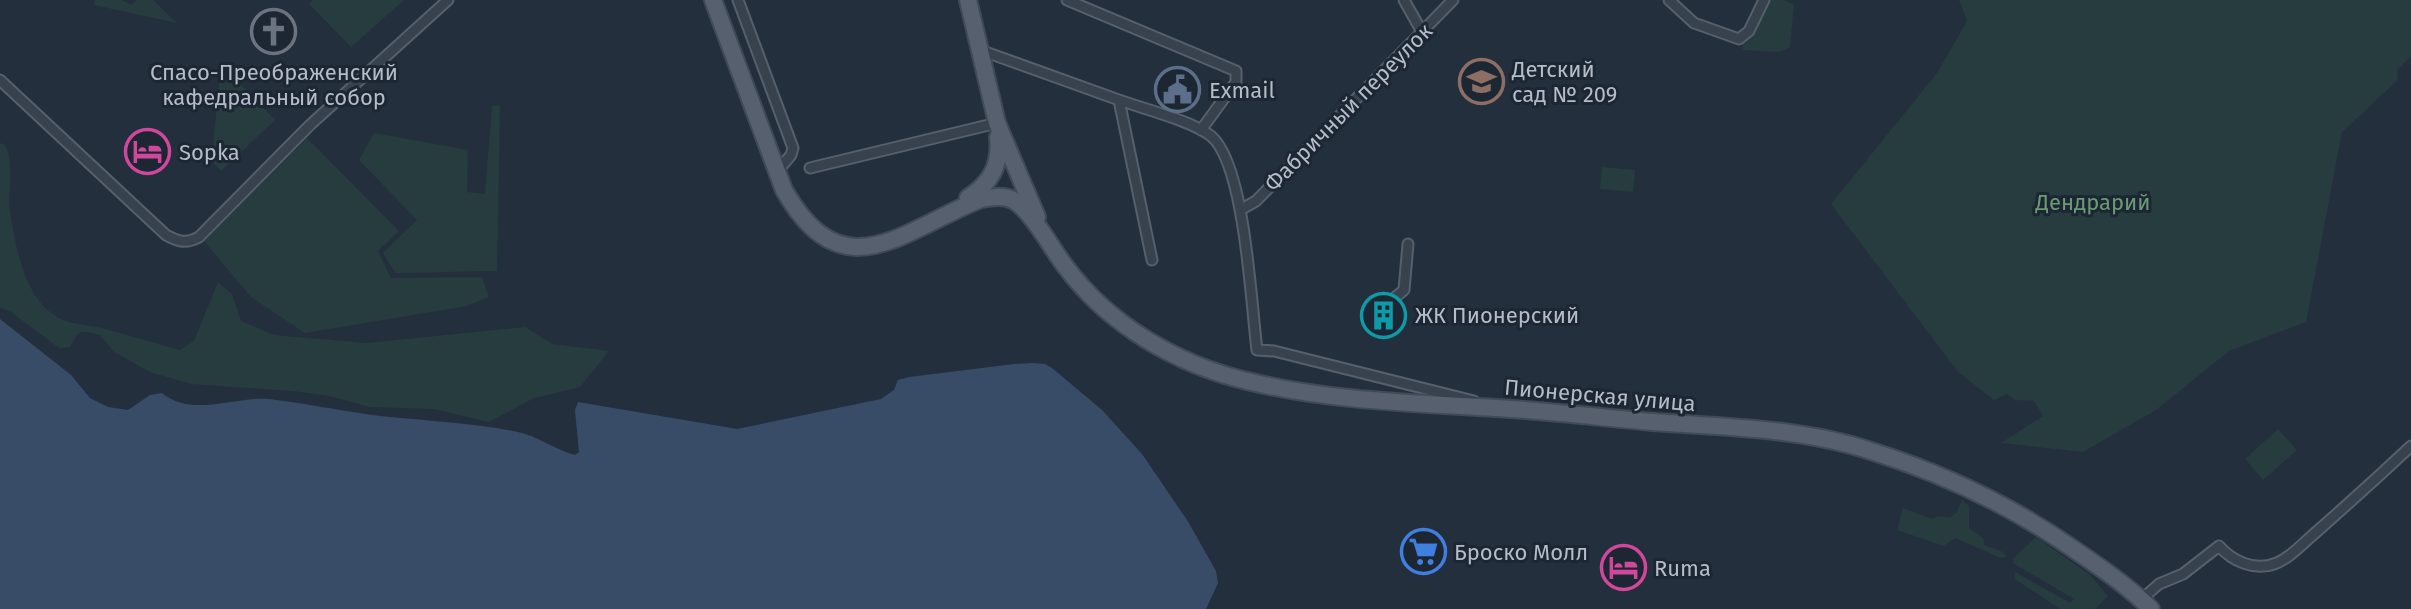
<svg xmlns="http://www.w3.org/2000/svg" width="2411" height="609" font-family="'Fira Sans',sans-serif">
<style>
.green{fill:#263c3f}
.water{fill:#394c67}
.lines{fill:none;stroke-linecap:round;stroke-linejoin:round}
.street-casing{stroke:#565f6c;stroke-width:13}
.primary-casing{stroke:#414a57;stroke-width:20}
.street{stroke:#38414e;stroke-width:9}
.primary{stroke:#56606e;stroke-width:16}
.labels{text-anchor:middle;stroke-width:6;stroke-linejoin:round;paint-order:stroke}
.poi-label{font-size:22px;fill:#b4bcc9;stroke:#1d2633;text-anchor:start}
.street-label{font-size:22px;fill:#b4bcc9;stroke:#1d2633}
.park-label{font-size:22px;fill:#6b9a76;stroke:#1d2633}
</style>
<rect width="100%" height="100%" fill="#242f3e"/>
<path class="green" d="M 95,0 L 122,0 L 131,5 L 137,0 L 153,0 L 177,23 L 94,5 Z
M 313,0 L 404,0 L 351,47 L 309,4 Z
M 1766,0 L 1784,0 L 1794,5 L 1790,47 L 1780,52 L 1743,50 L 1743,36 Z
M 1959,0 L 2411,0 L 2411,56 L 2397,70 L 2398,80 L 2342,132 L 2306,322 L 2229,351 L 2156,410 L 2083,452 L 2001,443 L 2043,416 L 2034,401 L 2015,400 L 2007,394 L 1994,400 L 1958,372 L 1831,204 L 1937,73 L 1967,21 Z
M 221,64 L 275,120 L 221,171 L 205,154 L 213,146 Z
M 500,105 L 497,271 L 395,273 L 383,253 L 417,220 L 359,160 L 374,133 L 468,150 L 467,192 L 485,194 L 492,106 Z
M 307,138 L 399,231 L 378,251 L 391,278 L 482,277 L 489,297 L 467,306 L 305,333 L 251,297 L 204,241 Z
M 0,143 L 5,145 C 15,163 7,190 10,211 C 16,249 25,306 66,321 C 77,325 90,325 102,328 C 128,335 154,343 180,350 L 194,341 L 218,282 L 232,294 L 241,321 L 274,335 L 367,343 L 525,327 L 552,344 L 609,351 L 580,387 L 534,398 L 489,422 L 433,409 L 369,407 L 330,396 L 293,391 L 191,384 L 150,372 L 114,352 L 100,335 L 89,332 L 82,332 L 77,335 L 70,347 L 59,348 L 11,312 L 0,308 Z
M 1602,167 L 1635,170 L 1633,192 L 1600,189 Z
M 2278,429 L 2297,450 L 2263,480 L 2245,459 Z
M 1962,500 L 1969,506 L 1969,528 L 1983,538 L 1984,545 L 2003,552 L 2007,557 L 2001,558 L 1955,538 L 1944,546 L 1897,530 L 1903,508 L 1932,519 L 1938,516 L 1950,518 L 1956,513 Z
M 2036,537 L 2089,574 L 2108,596 L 2095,609 L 2060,609 L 2015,579 L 2015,572 L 2070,603 L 2074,599 L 2013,563 L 2013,559 Z"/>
<path class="water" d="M 0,319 L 71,375 L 90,398 L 108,407 L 128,410 L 150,395 L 162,393 C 192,418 234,396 269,399 C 303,403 337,410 372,415 C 421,421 470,422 518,432 C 538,436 555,450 575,455 L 579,452 L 575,410 L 578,402 L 737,429 L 881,399 L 894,390 L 898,380 L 909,377 L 1014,364 L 1032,363 L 1045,364 L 1052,368 L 1102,410 L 1142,454 L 1187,520 L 1216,571 L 1218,583 L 1206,609 L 0,609 Z"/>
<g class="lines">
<defs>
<path id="street" d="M 738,0 L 793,148 L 791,155 L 776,173
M 1067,0 L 1236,71 L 1236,82 L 1201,130
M 1404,0 L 1422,32
M 1669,0 L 1694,23 L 1739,39 L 1749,31 L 1764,0
M 980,50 L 1119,100 L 1152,260
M 0,80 L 166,235 C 179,242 186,244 199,237 L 310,125 L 448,0
M 1119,100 C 1144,109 1192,121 1211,136 C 1245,164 1251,304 1257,350 L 1274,351 L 1474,401
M 810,168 L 997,123
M 1240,210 L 1256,201 L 1453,0
M 1383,307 L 1404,290 L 1408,244
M 2142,599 L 2159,584 L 2183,574 L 2219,546 C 2232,561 2254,571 2274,564 C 2289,559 2302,544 2314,534 C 2347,505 2379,476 2411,446"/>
<path id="primary" d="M 713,0 L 784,190 C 843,293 901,231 981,199 C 991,197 1003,195 1013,200 C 1031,210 1052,249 1065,266 C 1109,325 1176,364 1247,381 C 1333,402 1423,403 1511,409 C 1559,412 1606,418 1653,422 C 1725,427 1802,428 1871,451 C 1941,473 2008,504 2069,546 C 2097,565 2127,585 2151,609
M 968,0 L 997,123 L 1037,217
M 968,198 C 991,183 1001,165 998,137"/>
</defs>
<use href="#street" class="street-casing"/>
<use href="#primary" class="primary-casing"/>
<use href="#street" class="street"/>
<use href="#primary" class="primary"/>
</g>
<defs>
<symbol id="church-ring" viewBox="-11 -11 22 22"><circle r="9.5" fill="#1d2633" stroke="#6b7280" stroke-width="1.5"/><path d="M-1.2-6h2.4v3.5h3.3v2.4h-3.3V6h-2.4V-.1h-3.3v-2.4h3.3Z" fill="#6b7280"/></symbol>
<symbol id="school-ring" viewBox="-11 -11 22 22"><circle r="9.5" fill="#1d2633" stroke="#8d6e63" stroke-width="1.5"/><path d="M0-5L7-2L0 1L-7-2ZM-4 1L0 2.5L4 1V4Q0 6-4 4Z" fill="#8d6e63"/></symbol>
<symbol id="civic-ring" viewBox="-11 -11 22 22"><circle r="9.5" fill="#1d2633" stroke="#5c6f8a" stroke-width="1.5"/><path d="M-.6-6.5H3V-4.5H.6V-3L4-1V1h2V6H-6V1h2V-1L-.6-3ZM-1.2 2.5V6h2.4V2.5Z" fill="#5c6f8a"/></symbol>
<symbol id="hotel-ring" viewBox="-11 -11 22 22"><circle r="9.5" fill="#1d2633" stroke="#d1479c" stroke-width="1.5"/><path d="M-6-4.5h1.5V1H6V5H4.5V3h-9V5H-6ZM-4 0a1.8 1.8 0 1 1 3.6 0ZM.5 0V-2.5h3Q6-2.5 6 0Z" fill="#d1479c"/></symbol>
<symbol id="building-ring" viewBox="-11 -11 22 22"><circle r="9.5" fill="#1d2633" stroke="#0f9aa8" stroke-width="1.5"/><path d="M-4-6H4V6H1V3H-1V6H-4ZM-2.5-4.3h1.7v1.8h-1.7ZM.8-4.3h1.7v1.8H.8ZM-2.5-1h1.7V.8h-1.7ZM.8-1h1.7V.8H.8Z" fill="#0f9aa8"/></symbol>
<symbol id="supermarket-ring" viewBox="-11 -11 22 22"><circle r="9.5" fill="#1d2633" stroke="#3f7fe0" stroke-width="1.5"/><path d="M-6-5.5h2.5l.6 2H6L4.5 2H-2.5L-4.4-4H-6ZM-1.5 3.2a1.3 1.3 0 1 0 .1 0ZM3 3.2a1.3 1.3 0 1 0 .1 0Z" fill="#3f7fe0"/></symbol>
</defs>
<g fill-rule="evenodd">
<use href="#church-ring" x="248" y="6" width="51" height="51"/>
<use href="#school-ring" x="1456" y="56" width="51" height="51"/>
<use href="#civic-ring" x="1152" y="64" width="51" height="51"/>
<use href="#hotel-ring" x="122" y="126" width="51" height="51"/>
<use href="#building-ring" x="1358" y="290" width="51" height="51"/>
<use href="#supermarket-ring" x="1398" y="526" width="51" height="51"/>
<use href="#hotel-ring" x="1598" y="542" width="51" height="51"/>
</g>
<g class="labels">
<g class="poi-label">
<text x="1512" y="77">Детский<tspan x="1512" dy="25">сад № 209</tspan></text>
<text x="274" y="80" text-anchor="middle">Спасо-Преображенский<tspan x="274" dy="25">кафедральный собор</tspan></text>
<text x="1209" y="98">Exmail</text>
<text x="179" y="160">Sopka</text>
<text x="1415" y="323">ЖК Пионерский</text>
<text x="1454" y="560">Броско Молл</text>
<text x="1654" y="576">Ruma</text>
</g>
<g class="street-label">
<text transform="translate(1348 107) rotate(-45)" y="8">Фабричный переулок</text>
<text transform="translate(1600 395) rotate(5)" y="8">Пионерская улица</text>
</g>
<g class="park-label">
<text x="2093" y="210">Дендрарий</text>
</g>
</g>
</svg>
